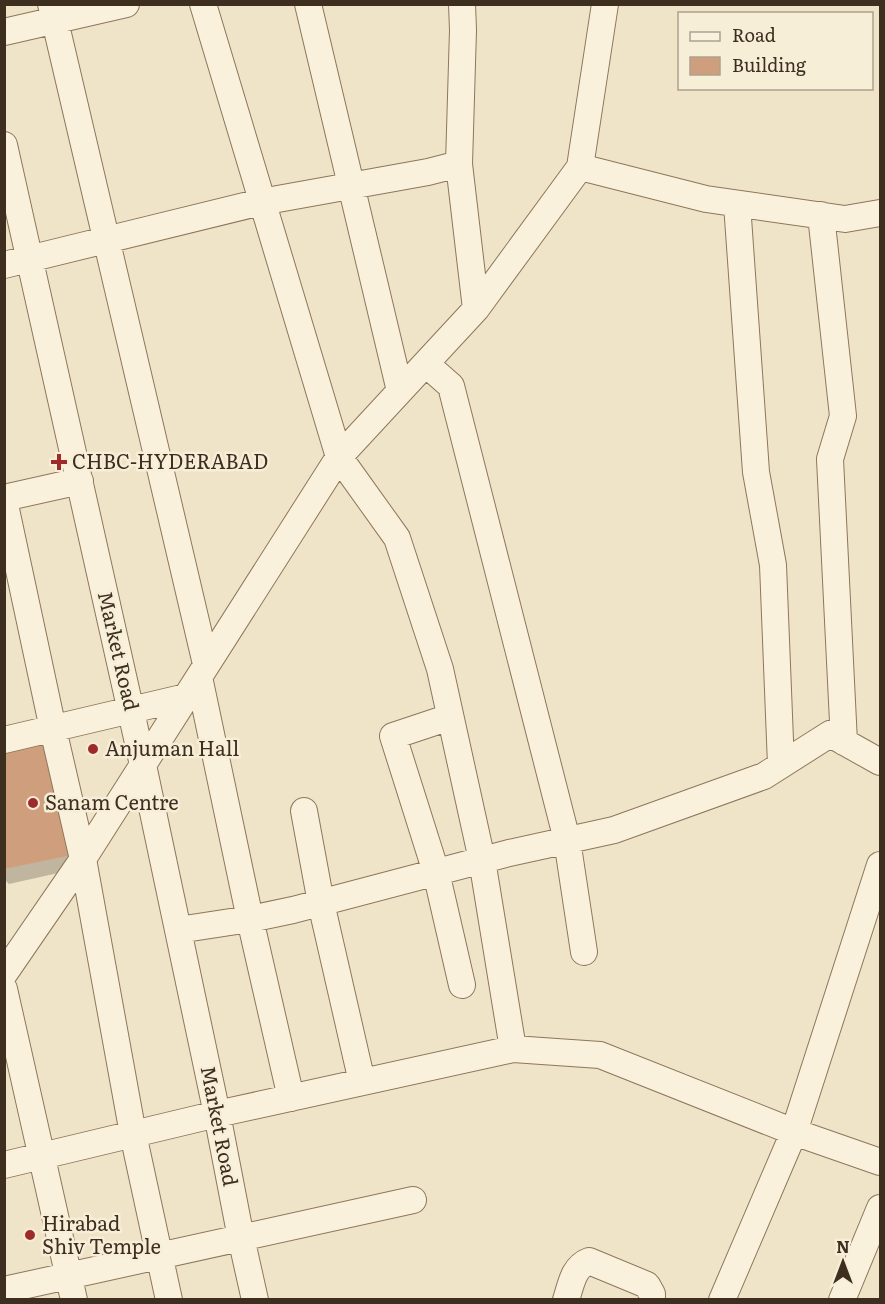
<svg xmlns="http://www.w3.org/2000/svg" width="885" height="1304" font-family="Literata,serif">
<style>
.shadow{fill:#0003}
.building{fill:#cf9f7d}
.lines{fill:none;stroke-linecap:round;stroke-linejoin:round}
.minor-casing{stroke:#8d765c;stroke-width:28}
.minor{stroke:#faf1dc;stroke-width:26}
.poi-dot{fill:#9e2a2b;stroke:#f7eed8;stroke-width:2}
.labels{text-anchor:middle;stroke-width:5;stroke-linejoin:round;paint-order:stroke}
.poi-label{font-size:20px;fill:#3d2e20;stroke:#f7eed8;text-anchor:start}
.street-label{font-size:20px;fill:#3d2e20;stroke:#f7eed8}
</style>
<rect width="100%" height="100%" fill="#f0e4c8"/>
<path class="shadow" d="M 4,752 L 85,867 L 9,884 L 4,879 Z"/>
<path class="building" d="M 47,741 L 72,855 L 4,869 L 4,751 Z"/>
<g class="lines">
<defs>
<path id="minor" d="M 51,4 L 206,664
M 203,4 L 339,457 L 397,538 L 440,669 L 482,860 L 513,1049
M 308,4 L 400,391
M 462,4 L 463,30 L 459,164 L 476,309
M 4,32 L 126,4
M 4,145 L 143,765 L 217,1114 L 240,1233 L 255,1300
M 580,167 L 706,199 L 845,219 L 880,213
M 737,204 L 756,472 L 773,565 L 781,765
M 821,215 L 843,416 L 830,459 L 844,742
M 4,265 L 261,202 L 428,172 L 459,164
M 426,364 L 451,386 L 567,840 L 584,952
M 4,498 L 80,481
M 4,500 L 53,729 L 83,859 L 133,1134 L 169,1300
M 199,677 L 250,919 L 291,1098
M 450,717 L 393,736 L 436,872 L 462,985
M 4,740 L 186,697
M 304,811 L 321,903 L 362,1082
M 178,930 L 250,919 L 293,910 L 509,853 L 614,830 L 764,776 L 830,734 L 880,762
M 4,974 L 83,859 L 339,457 L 476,309 L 580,167 L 605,4
M 4,989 L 74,1300
M 4,1165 L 217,1114 L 513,1049 L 600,1055 L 794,1132 L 880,1162
M 4,1290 L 413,1200
M 566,1300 C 571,1285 573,1267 589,1261 L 647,1285 L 652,1294 L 652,1300
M 722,1300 L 794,1132 L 880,865
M 842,1300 L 880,1208"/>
</defs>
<use href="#minor" class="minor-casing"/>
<use href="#minor" class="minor"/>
</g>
<g class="poi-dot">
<path d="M56 453h6v6h6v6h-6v6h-6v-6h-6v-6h6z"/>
<circle cx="93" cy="749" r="6"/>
<circle cx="33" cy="803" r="6"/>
<circle cx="30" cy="1235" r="6"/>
</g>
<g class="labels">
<g class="poi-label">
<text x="72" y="469">CHBC-HYDERABAD</text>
<text x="105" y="756">Anjuman Hall</text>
<text x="45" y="810">Sanam Centre</text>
<text x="42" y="1231">Hirabad<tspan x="42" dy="23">Shiv Temple</tspan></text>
</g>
<g class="street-label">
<text transform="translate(118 651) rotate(77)" y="7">Market Road</text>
<text transform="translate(219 1126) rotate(79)" y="7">Market Road</text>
</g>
</g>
<rect width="885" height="1304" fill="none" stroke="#3d2e20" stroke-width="12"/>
<rect x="678" y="12" width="195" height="78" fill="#f7eed8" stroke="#ada18e" stroke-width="1.5"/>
<rect x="690" y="32" width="30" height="9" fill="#faf1dc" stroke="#ada18e" stroke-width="1.5"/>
<text x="732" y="42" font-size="18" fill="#3d2e20">Road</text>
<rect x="690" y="57" width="30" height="18" fill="#cf9f7d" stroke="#ada18e" stroke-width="1.5"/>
<text x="732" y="72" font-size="18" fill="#3d2e20">Building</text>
<g transform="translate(843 1262)" stroke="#f7eed8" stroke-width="4.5" paint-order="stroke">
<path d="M0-4.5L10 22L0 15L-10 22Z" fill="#3d2e20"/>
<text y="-9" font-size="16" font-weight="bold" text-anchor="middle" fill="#3d2e20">N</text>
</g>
</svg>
